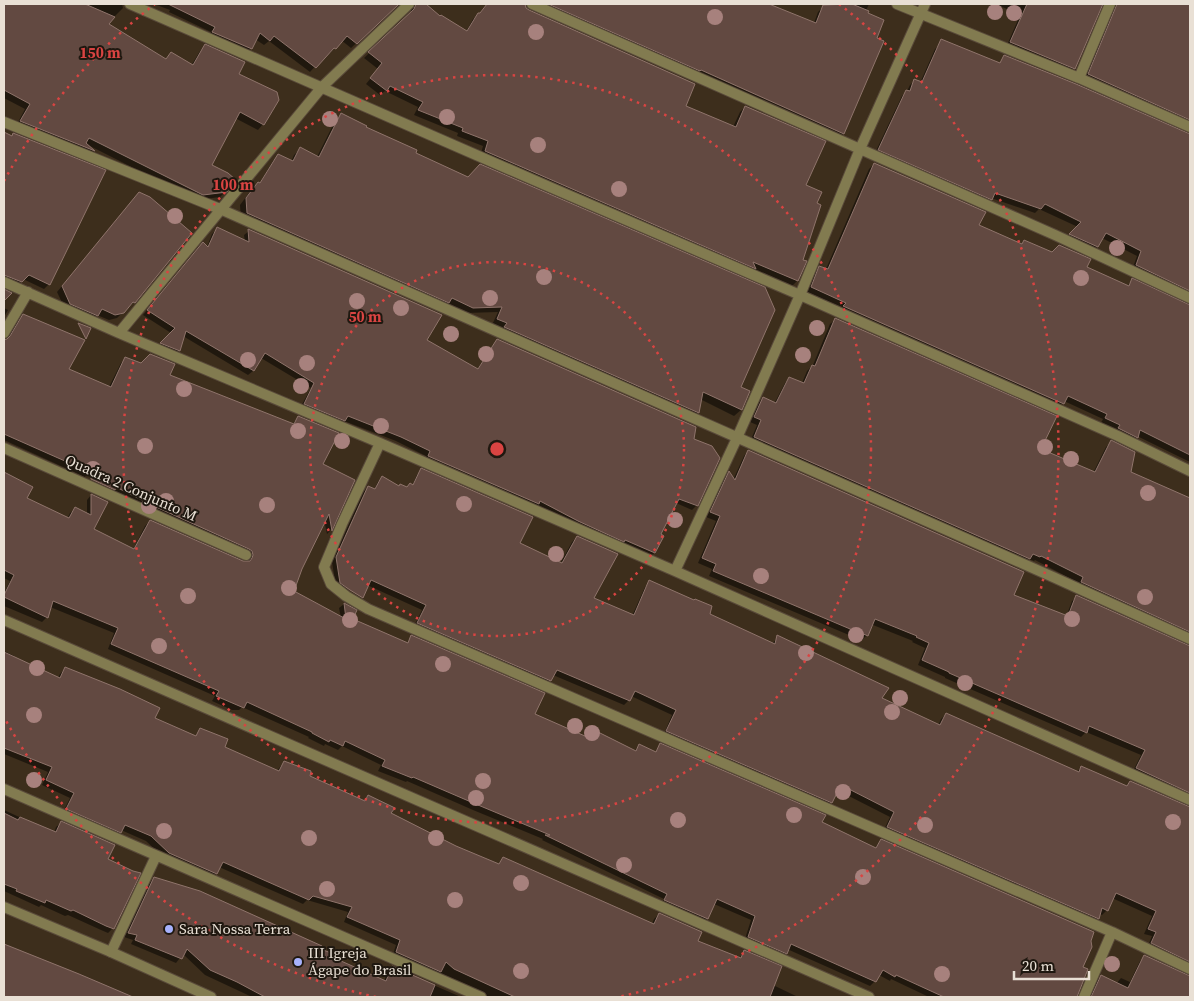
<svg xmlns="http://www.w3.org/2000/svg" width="1194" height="1001" font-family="'Source Serif 4',serif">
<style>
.shadow{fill:#0007}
.building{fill:#624941;stroke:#8f746b}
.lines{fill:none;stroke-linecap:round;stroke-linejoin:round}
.minor-casing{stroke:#594a3a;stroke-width:12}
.tertiary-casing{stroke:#594a3a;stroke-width:12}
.minor{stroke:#827b50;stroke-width:10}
.tertiary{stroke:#827b50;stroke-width:10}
.tree{fill:#a7817d}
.ring{fill:none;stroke:#d94442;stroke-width:2.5;stroke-dasharray:2.5 5}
.poi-dot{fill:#a7b1fc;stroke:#1f1810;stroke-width:2}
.labels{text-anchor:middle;stroke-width:4;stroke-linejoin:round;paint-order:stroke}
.street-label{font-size:15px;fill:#e9e0d5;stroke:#1f1810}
.poi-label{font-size:15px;fill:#e9e0d5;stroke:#1f1810;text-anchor:start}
.centre{fill:#d94442;stroke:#1f1810;stroke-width:2.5}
.ring-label{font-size:15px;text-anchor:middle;font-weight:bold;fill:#d94442;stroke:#1f1810;stroke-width:4;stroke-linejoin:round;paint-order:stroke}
</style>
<rect width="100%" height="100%" fill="#3d2e1c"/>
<path class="shadow" d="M 4,4 L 122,4 L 123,8 L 107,24 L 166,59 L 171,53 L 191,66 L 200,51 L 205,46 L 238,75 L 263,124 L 258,130 L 235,118 L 210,165 L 226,191 L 220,197 L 197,200 L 88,145 L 87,146 L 94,152 L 89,156 L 16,126 L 25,109 L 4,98 Z
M 154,4 L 398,4 L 351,48 L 341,40 L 330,53 L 328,52 L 310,72 L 269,41 L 264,45 L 255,39 L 250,49 L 245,54 L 208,38 L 211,32 L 169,12 L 170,10 Z
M 408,4 L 424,4 L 440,18 L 466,32 L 473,19 L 479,14 L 487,4 L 525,4 L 525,8 L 684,106 L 733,127 L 740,112 L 745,107 L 804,186 L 816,204 L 802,260 L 805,262 L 797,281 L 792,286 L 754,270 L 750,273 L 480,157 L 483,146 L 457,136 L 458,133 L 414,115 L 418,107 L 385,91 L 380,95 L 366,84 L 378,69 L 364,58 L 409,15 L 411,12 L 411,8 Z
M 532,4 L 772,4 L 771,6 L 814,23 L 818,12 L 824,6 L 832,6 L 833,4 L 869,4 L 865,13 L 875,38 L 882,41 L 843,134 L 838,139 Z
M 996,4 L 1101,4 L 1074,68 L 1069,73 L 1016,52 L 1018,47 L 1008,43 L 1020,15 Z
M 1109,4 L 1190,4 L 1190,128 L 1084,79 L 1112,13 L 1112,8 Z
M 940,44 L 1190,135 L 1190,299 L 1132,270 L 1137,256 L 1102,238 L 1097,247 L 1092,252 L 1066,239 L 1078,227 L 1039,209 L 1035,213 L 991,198 L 986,204 L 874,155 L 902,96 L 907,91 L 910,85 L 915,80 L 920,83 L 935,49 Z
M 341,115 L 414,154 L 740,388 L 748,392 L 741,410 L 734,416 L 700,399 L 698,412 L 692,418 L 492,325 L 498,312 L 466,313 L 241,220 L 240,205 L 252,189 L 259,184 L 273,161 L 279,155 L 291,162 L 294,155 L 300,149 L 317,157 L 335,121 Z
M 4,135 L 25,140 L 49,284 L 44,289 L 23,279 L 16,287 L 4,281 Z
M 874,164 L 977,226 L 1020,245 L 1024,242 L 1085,268 L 1127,287 L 1132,280 L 1187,305 L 1190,306 L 1190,462 L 1137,436 L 1132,442 L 1101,423 L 1103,419 L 1064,401 L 1058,409 L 839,312 L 843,308 L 807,292 L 815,272 L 820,267 L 826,269 L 869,169 Z
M 133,200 L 134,302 L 117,318 L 109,320 L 97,315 L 91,321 L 65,309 L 57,292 Z
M 217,229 L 245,242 L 244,235 L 249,231 L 426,340 L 477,370 L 493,345 L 497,340 L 692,439 L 719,458 L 696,506 L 692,510 L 676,503 L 659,534 L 662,536 L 654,553 L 650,557 L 424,461 L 426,456 L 396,441 L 344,421 L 340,425 L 300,408 L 311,388 L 261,358 L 253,371 L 248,375 L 183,336 L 179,350 L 174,355 L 157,348 L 171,333 L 143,315 L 198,248 L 207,247 L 212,234 Z
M 4,308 L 8,310 L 4,317 Z
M 23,316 L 68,370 L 109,387 L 121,363 L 126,359 L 292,425 L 298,417 L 321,465 L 353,480 L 330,531 L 327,534 L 324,520 L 301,569 L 293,592 L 341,618 L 339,608 L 344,604 L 355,611 L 351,619 L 406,644 L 412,637 L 533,715 L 593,740 L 598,734 L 634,751 L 640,746 L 655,752 L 661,745 L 874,849 L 881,841 L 1082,967 L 1076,997 L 929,997 L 891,979 L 890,981 L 879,975 L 875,981 L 870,986 L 787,949 L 786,953 L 781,958 L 744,942 L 751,920 L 714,904 L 707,919 L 702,923 L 661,905 L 664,899 L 542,840 L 543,839 L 473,810 L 407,781 L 406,782 L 378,771 L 381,765 L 342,746 L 338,750 L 325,744 L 324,746 L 308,738 L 309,737 L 242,707 L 239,710 L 232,710 L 212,701 L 215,696 L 108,649 L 114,633 L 50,607 L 47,617 L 42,622 L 4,606 L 4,593 L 10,581 L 4,578 L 4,474 L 31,487 L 25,499 L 67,519 L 70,513 L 75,509 L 87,514 L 87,500 L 91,495 L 92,530 L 133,550 L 145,526 L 150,521 L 243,563 L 248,562 L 249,560 L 247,556 L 87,484 L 88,479 L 114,490 L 120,490 L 86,475 L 85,477 L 4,440 L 4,359 L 9,349 L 4,345 L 4,344 L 18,321 Z
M 835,320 L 1039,450 L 1093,473 L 1106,447 L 1111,442 L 1130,473 L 1190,500 L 1190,640 L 1077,587 L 1079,583 L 1035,560 L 1034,561 L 1029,559 L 1024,563 L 750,442 L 757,425 L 750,422 L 758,403 L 763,398 L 774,404 L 785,383 L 789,378 L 802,383 L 807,371 L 813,365 L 830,324 Z
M 748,451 L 1012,596 L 1066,617 L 1072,601 L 1077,597 L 1187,646 L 1190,647 L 1190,783 L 1181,779 L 1178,787 L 1173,792 L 1132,773 L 1141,755 L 1086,732 L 1081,737 L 945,678 L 945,677 L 918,665 L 925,648 L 912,642 L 913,641 L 873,625 L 867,635 L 862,640 L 856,638 L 709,576 L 712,569 L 698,563 L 716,521 L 706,517 L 724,478 L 729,473 L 733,480 L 744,456 Z
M 422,470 L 518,543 L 560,564 L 572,542 L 577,537 L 592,598 L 632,616 L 645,587 L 650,582 L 708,615 L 772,644 L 778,637 L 880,699 L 938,726 L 941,719 L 946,714 L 1077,772 L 1081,767 L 1125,787 L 1130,782 L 1169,805 L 1190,815 L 1190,970 L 1147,948 L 1152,936 L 1144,934 L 1152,916 L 1112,898 L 1107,910 L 1102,915 L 1099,914 L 1097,918 L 1093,923 L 883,832 L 890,817 L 837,790 L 831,802 L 826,807 L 663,736 L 672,715 L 631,696 L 629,700 L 624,705 L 553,675 L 550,680 L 545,685 L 413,628 L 422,610 L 367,585 L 345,586 L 344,588 L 361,598 L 357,602 L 336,587 L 332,562 L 363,492 L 368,487 L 374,490 L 378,482 L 383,478 L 399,488 L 406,488 L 412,486 L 417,475 Z
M 4,651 L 14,656 L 14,658 L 58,678 L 60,674 L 65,669 L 154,718 L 195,737 L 200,730 L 223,747 L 277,771 L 280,767 L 284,762 L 308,776 L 363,802 L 368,796 L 389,814 L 456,847 L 498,864 L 503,859 L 652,924 L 654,919 L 659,914 L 696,942 L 739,959 L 744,951 L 773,985 L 798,997 L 481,997 L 392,957 L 396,945 L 344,922 L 348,912 L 307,900 L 303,904 L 219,867 L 216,874 L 211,878 L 164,858 L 146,841 L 121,830 L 116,837 L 62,814 L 70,798 L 42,785 L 48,772 L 4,754 Z
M 4,810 L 54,833 L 56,827 L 61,823 L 107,860 L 113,928 L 108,933 L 101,930 L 68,915 L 65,916 L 41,905 L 39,907 L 4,891 Z
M 154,878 L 319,949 L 339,961 L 384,982 L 387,972 L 392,967 L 461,997 L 252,997 L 205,975 L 183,954 L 176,963 L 131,944 L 133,940 L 124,937 L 149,883 Z
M 4,948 L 78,975 L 128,997 L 4,997 Z
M 1145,957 L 1187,977 L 1190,977 L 1190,997 L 1090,997 L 1096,981 L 1101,977 L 1116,984 L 1121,978 L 1130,982 L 1140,961 Z"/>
<path class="building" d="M 4,4 L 85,4 L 115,17 L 109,24 L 166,59 L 171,52 L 193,65 L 205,44 L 245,62 L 239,74 L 277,92 L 279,100 L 264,125 L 240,112 L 212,165 L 228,173 L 236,180 L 227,192 L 203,195 L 89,138 L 86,143 L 95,151 L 20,121 L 30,104 L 4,90 Z
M 168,4 L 399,4 L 357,44 L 347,36 L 336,49 L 334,48 L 316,68 L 274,36 L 270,41 L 260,33 L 252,49 L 212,32 L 215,27 Z
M 416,4 L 426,4 L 440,16 L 441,15 L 467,31 L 478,13 L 480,13 L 487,4 L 525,4 L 526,8 L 529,10 L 695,84 L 686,106 L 736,127 L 745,106 L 826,141 L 806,185 L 822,192 L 817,203 L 821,205 L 803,260 L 807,261 L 798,281 L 753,262 L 756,269 L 485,151 L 488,141 L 462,131 L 463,128 L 418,110 L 423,102 L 390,86 L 387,91 L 370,78 L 382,63 L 368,52 L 414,9 Z
M 548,4 L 769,4 L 816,23 L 823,5 L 852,4 L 869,11 L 868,13 L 884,20 L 877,38 L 884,41 L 844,134 L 701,70 L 700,71 Z
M 1027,4 L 1103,4 L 1075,69 L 1010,42 Z
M 1117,4 L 1190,4 L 1190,120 L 1088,74 Z
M 941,39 L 1000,63 L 1004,55 L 1076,84 L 1190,134 L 1190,291 L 1136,265 L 1141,251 L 1106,233 L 1098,247 L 1069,234 L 1081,222 L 1045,204 L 1041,209 L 995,193 L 992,200 L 878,150 L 906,90 L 910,91 L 914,79 L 922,82 Z
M 341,113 L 367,126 L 366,127 L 417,150 L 416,153 L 468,177 L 480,164 L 765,287 L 775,310 L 741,387 L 750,391 L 742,410 L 703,392 L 699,413 L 504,327 L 507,323 L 497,319 L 502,307 L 473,308 L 452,298 L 449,303 L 247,213 L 246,198 L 258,182 L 260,183 L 278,154 L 293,161 L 300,147 L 319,157 Z
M 4,132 L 12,136 L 13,133 L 106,170 L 50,285 L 29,275 L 22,282 L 4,275 Z
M 874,163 L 986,212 L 979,225 L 1022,244 L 1024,240 L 1052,252 L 1059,245 L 1091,259 L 1087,267 L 1129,286 L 1132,278 L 1190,305 L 1190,455 L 1140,430 L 1138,438 L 1118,428 L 1120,425 L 1105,418 L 1107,414 L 1068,396 L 1064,404 L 843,306 L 846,303 L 811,287 L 819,266 L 828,269 Z
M 139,192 L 150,197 L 192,233 L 135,303 L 133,302 L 124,313 L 115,315 L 102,309 L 98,316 L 70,304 L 62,286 Z
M 217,227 L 249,242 L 248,229 L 442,315 L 427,340 L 478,369 L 497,339 L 696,427 L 694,439 L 712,446 L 720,458 L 698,506 L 679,499 L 661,534 L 664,536 L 655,553 L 625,540 L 624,542 L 578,521 L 540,501 L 539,504 L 428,456 L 430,451 L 401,437 L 348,416 L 345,421 L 304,404 L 314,383 L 265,353 L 254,371 L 186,331 L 180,351 L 160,343 L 175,328 L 147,310 L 203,242 L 208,247 Z
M 4,289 L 12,293 L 4,301 Z
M 23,314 L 85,340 L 69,369 L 111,387 L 125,357 L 141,363 L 150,354 L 175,364 L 170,375 L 294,424 L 298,416 L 339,433 L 323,464 L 355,480 L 332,531 L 329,514 L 302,569 L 294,591 L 346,619 L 344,603 L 357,610 L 353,619 L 408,643 L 411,635 L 545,693 L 535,714 L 594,740 L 598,732 L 636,751 L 639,744 L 656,752 L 660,743 L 826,815 L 822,822 L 876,848 L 881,839 L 1094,932 L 1091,941 L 1092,947 L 1083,967 L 1088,969 L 1077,997 L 944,997 L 896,975 L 895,977 L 883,970 L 876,982 L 791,944 L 787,954 L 748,937 L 755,916 L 717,899 L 708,919 L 664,900 L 667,894 L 545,835 L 550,835 L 478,805 L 413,777 L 412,778 L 382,766 L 385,760 L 345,741 L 343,746 L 330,740 L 329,742 L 312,733 L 312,732 L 247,702 L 244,708 L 216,696 L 219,691 L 111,644 L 118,628 L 53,601 L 48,618 L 4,597 L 4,595 L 14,575 L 4,570 L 4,472 L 33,487 L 27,498 L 69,518 L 75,507 L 91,515 L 91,494 L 108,502 L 94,529 L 134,549 L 150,520 L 243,561 L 250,561 L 252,558 L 253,555 L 252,551 L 249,549 L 156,507 L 116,487 L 115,490 L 91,479 L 92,473 L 4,434 L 4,340 L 7,339 L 10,336 Z
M 835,318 L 1057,416 L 1041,449 L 1095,472 L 1111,440 L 1135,452 L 1131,472 L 1190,498 L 1190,632 L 1081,582 L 1083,577 L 1041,556 L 1040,557 L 1033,554 L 1030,559 L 754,437 L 761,420 L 754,417 L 763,397 L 776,403 L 789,377 L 804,383 L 812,365 L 815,366 Z
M 78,323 L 91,328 L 86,339 Z
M 748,450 L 1024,572 L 1014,595 L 1068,616 L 1076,595 L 1190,646 L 1190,793 L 1136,768 L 1145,750 L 1089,726 L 1087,733 L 949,673 L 949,672 L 922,660 L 929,643 L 916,637 L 917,636 L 875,619 L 868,636 L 861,633 L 862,634 L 713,571 L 716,564 L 702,558 L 720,516 L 710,512 L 729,471 L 735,480 Z
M 421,468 L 533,517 L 520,543 L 562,563 L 577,536 L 618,554 L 594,598 L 634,615 L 649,580 L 694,600 L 695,599 L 712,606 L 710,614 L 775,644 L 777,635 L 889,688 L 882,698 L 940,725 L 946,713 L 1079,772 L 1081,766 L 1127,786 L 1130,781 L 1190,807 L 1190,962 L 1151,943 L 1156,932 L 1148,929 L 1156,911 L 1116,893 L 1108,911 L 1102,908 L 1099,919 L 887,827 L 894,812 L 841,785 L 832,803 L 666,731 L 676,710 L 635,691 L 630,701 L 557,670 L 551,681 L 417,623 L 426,605 L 371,580 L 363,598 L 350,590 L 340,583 L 336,557 L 368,486 L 375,489 L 382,476 L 399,486 L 400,484 L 407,487 L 410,483 L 413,485 Z
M 4,652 L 60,678 L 65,667 L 120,689 L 160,708 L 155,718 L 196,736 L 200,728 L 228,739 L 225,747 L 279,771 L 284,761 L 311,771 L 310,776 L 365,801 L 368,795 L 395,808 L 391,813 L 456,846 L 499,864 L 503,857 L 654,924 L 659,913 L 702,932 L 698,941 L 741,958 L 744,950 L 782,966 L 770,997 L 515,997 L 454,969 L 446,962 L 441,972 L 396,952 L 400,940 L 347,917 L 352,907 L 313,896 L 309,900 L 223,862 L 217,874 L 169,853 L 151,836 L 125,825 L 121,833 L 66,809 L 74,793 L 46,780 L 52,767 L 4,748 Z
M 4,813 L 18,820 L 20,817 L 56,832 L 61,821 L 115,845 L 108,859 L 133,871 L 141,873 L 114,929 L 106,926 L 73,910 L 71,911 L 46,900 L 45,903 L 16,891 L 17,889 L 4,884 Z
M 154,877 L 200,891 L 322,946 L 321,949 L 343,958 L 341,961 L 386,981 L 392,966 L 435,985 L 430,997 L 265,997 L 237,982 L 210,970 L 187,949 L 182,959 L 135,940 L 137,935 L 128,933 Z
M 4,944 L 79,974 L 133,997 L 4,997 Z
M 1144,955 L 1190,976 L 1190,997 L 1091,997 L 1101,975 L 1128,988 Z"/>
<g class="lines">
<defs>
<path id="minor" d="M 130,4 L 552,188 L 800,295 L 1118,436 L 1190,471
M 532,4 L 860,149 L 1055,235 L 1190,298
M 897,4 L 1079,78 L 1190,127
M 1079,78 L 1110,4
M 4,122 L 220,209 L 1053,577 L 1190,639
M 4,282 L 119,333 L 380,443 L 675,571 L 1190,800
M 4,333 L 28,292
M 119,333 L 322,87 L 409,4
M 380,443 L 342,524 L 324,567 L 331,584 L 346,596 L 368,609 L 1112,932 L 1190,969
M 4,448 L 246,555
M 675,571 L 737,438 L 800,295 L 860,149 L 925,4
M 4,620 L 869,997
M 4,789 L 481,997
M 111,952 L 156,856
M 1084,997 L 1112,932"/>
<path id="tertiary" d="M 4,907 L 111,952 L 211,997"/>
</defs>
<use href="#minor" class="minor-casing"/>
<use href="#tertiary" class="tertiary-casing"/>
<use href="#minor" class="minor"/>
<use href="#tertiary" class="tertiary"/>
</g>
<g class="tree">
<circle cx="995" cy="12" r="8"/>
<circle cx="1014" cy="13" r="8"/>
<circle cx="715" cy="17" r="8"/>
<circle cx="536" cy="32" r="8"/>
<circle cx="447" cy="117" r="8"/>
<circle cx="330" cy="119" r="8"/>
<circle cx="538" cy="145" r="8"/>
<circle cx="619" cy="189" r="8"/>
<circle cx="175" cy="216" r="8"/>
<circle cx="1117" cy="248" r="8"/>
<circle cx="544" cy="277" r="8"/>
<circle cx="1081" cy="278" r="8"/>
<circle cx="490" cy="298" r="8"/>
<circle cx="357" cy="301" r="8"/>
<circle cx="401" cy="308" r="8"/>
<circle cx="817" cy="328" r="8"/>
<circle cx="451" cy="334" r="8"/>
<circle cx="486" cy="354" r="8"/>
<circle cx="803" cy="355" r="8"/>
<circle cx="248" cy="360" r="8"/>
<circle cx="307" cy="363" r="8"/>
<circle cx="301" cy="386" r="8"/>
<circle cx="184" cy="389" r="8"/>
<circle cx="381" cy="426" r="8"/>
<circle cx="298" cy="431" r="8"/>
<circle cx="342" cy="441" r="8"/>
<circle cx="145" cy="446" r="8"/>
<circle cx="1045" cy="447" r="8"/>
<circle cx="1071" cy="459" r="8"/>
<circle cx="93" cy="469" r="8"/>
<circle cx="1148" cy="493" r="8"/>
<circle cx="166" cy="501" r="8"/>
<circle cx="464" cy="504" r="8"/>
<circle cx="267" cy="505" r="8"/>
<circle cx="149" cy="506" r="8"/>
<circle cx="675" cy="520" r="8"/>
<circle cx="556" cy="554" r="8"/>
<circle cx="761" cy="576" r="8"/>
<circle cx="289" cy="588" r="8"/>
<circle cx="188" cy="596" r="8"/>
<circle cx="1145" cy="597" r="8"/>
<circle cx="1072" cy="619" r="8"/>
<circle cx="350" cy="620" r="8"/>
<circle cx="856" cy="635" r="8"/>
<circle cx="159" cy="646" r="8"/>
<circle cx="806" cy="653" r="8"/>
<circle cx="443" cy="664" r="8"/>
<circle cx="37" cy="668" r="8"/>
<circle cx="965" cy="683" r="8"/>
<circle cx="900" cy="698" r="8"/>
<circle cx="892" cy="712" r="8"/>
<circle cx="34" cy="715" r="8"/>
<circle cx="575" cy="726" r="8"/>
<circle cx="592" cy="733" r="8"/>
<circle cx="34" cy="780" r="8"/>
<circle cx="483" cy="781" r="8"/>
<circle cx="843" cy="792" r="8"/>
<circle cx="476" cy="798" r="8"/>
<circle cx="794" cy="815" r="8"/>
<circle cx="678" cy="820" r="8"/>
<circle cx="1173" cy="822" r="8"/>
<circle cx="925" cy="825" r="8"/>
<circle cx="164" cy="831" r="8"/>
<circle cx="309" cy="838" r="8"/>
<circle cx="436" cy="838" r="8"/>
<circle cx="624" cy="865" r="8"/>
<circle cx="863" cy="877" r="8"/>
<circle cx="521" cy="883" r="8"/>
<circle cx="327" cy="889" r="8"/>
<circle cx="455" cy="900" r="8"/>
<circle cx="1112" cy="964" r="8"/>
<circle cx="521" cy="971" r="8"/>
<circle cx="942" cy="974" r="8"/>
</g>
<g class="ring">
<circle cx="497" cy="449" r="187"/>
<circle cx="497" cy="449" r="374"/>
<path d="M376 997A561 561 0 0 1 4 717M4 181A561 561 0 0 1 155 4M839 4A561 561 0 0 1 618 997"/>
</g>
<g class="poi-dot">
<circle cx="169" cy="929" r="5"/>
<circle cx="298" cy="962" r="5"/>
</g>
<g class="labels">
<g class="street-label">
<text transform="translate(131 488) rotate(24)" y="5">Quadra 2 Conjunto M</text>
</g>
<g class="poi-label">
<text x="179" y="934">Sara Nossa Terra</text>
<text x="308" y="958">III Igreja<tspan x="308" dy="17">Ágape do Brasil</tspan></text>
</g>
</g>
<circle cx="497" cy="449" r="8" class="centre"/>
<g class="ring-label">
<text x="100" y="58">150 m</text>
<text x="233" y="190">100 m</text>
<text x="365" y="322">50 m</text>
</g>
<rect width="1194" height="1001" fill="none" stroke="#e9e0d5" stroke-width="10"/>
<path d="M1014 971v8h75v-8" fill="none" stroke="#e9e0d5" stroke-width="2.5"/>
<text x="1022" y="971" font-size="15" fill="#e9e0d5" stroke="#1f1810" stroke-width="4" paint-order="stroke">20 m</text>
</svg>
